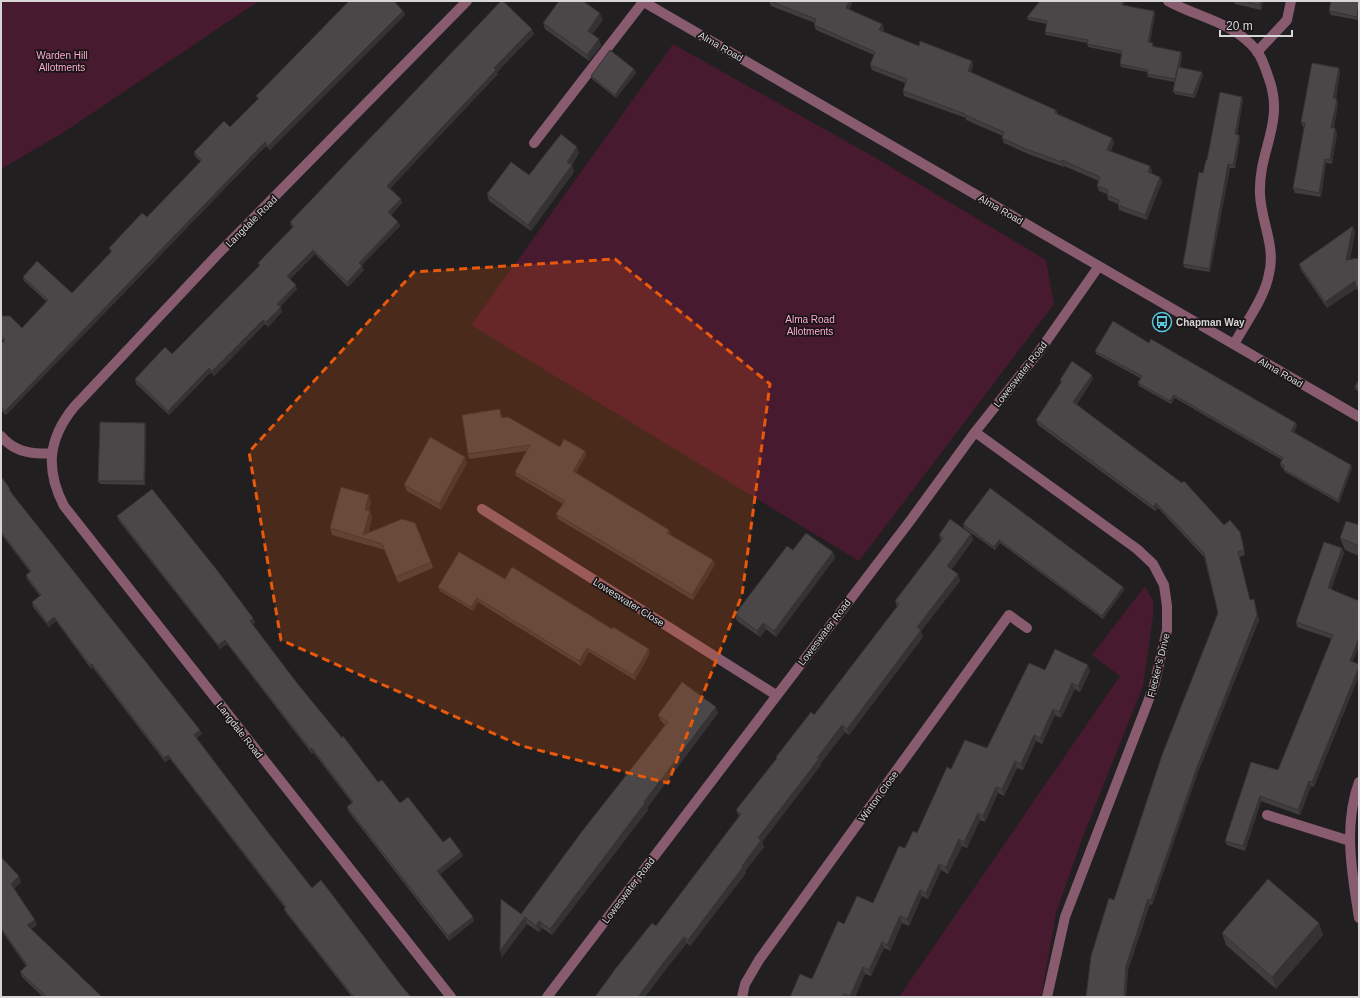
<svg xmlns="http://www.w3.org/2000/svg" width="1360" height="998" font-family="Arial,sans-serif">
<style>
.green{fill:#481a30}
.lines{fill:none;stroke-linecap:round;stroke-linejoin:round}
.minor{stroke:#885c6e;stroke-width:10}
.wall{fill:#403d3e}
.shaded-wall{fill:#343232}
.building{fill:#4b4748;stroke:#343232}
.marked{fill:#e8590c;fill-opacity:0.2;stroke:#e8590c;stroke-width:3;stroke-dasharray:8 5;stroke-linejoin:round}
.labels{text-anchor:middle;stroke-width:3.5;stroke-linejoin:round;paint-order:stroke}
.street-label{font-size:10px;fill:#d7d5d6;stroke:#191517}
.park-label{font-size:10px;fill:#fda9cc;stroke:#191517}
.poi-label{font-size:10px;font-weight:bold;fill:#d7d5d6;stroke:#191517;text-anchor:start}
</style>
<rect width="100%" height="100%" fill="#221f20"/>
<path class="green" d="M 1,1 L 259,1 L 61,134 L 1,169 Z
M 673,44 L 874,157 L 1046,260 L 1054,304 L 859,561 L 471,325 Z
M 1145,586 L 1153,601 L 1153,616 L 1143,686 L 1082,839 L 1056,913 L 1042,993 L 1039,997 L 899,997 L 1120,676 L 1092,655 Z"/>
<g class="lines">
<path class="minor" d="M 642,1 L 1359,417
M 1168,1 C 1199,18 1234,22 1257,51 C 1262,58 1265,67 1268,76 C 1286,122 1258,150 1260,194 C 1261,222 1276,246 1269,274 C 1265,297 1245,324 1234,344
M 1257,52 L 1287,20 L 1291,1
M 534,143 L 643,2
M 975,432 L 1137,549 L 1153,564 L 1164,585 L 1167,606 L 1167,630 L 1154,686 L 1065,917 L 1047,997
M 1,436 C 14,452 33,455 52,453
M 482,509 L 776,695
M 1359,782 C 1343,826 1352,873 1359,918
M 1267,815 L 1350,841
M 451,997 L 64,506 C 45,469 48,439 74,407 L 216,256 L 467,1
M 547,997 L 910,521 L 975,432 L 1038,353 L 1099,266
M 742,997 L 745,984 L 759,960 L 1009,615 L 1027,628"/>
</g>
<path class="wall" d="M 769,1 L 850,10 L 882,24 L 884,29 L 883,32 L 919,46 L 972,61 L 973,66 L 971,72 L 1056,110 L 1058,114 L 1112,138 L 1114,143 L 1111,151 L 1150,166 L 1152,171 L 1151,173 L 1160,177 L 1162,182 L 1147,220 L 1119,210 L 1118,205 L 1118,204 L 1108,200 L 1107,194 L 1099,191 L 1097,186 L 1099,181 L 1064,166 L 1064,167 L 1028,154 L 1004,143 L 1002,138 L 1003,136 L 966,120 L 966,118 L 904,96 L 903,91 L 905,83 L 872,70 L 870,65 L 874,55 L 816,30 L 814,25 L 815,23 L 771,6 Z
M 1234,1 L 1263,1 L 1261,10 L 1235,4 Z
M 1359,1 L 1359,16 L 1358,20 L 1331,15 L 1329,11 Z
M 1124,5 L 1154,11 L 1155,14 L 1150,42 L 1153,43 L 1154,47 L 1182,55 L 1180,67 L 1203,75 L 1195,98 L 1175,94 L 1173,91 L 1175,82 L 1148,77 L 1147,72 L 1121,67 L 1120,64 L 1122,54 L 1088,47 L 1087,43 L 1046,35 L 1045,32 L 1047,24 L 1028,20 L 1027,17 Z
M 403,11 L 405,15 L 270,150 L 266,146 L 6,415 L 1,410 L 1,344 L 4,341 L 1,339 L 1,317 L 22,328 L 47,302 L 24,281 L 23,277 L 72,293 L 111,253 L 109,248 L 147,217 L 201,162 L 195,156 L 194,152 L 230,127 L 258,100 L 256,96 Z
M 603,20 L 592,34 L 599,39 L 601,46 L 589,61 L 545,29 L 543,23 Z
M 532,29 L 534,34 L 497,72 L 498,74 L 390,188 L 401,199 L 402,203 L 391,215 L 398,222 L 400,226 L 362,265 L 364,270 L 348,287 L 315,254 L 290,279 L 297,289 L 280,307 L 282,312 L 268,327 L 265,324 L 214,376 L 211,372 L 169,415 L 136,384 L 135,379 L 172,354 L 259,266 L 258,263 L 293,227 L 291,226 L 290,222 Z
M 634,69 L 636,73 L 616,98 L 592,79 L 591,76 Z
M 1340,72 L 1336,99 L 1338,103 L 1334,128 L 1335,128 L 1337,133 L 1332,164 L 1326,163 L 1321,197 L 1295,193 L 1293,188 L 1304,127 L 1303,127 L 1301,122 Z
M 1243,100 L 1237,135 L 1239,135 L 1240,139 L 1235,168 L 1230,168 L 1210,272 L 1185,268 L 1183,264 L 1203,173 L 1207,160 Z
M 579,153 L 572,165 L 574,172 L 531,231 L 489,201 L 487,194 Z
M 1353,226 L 1355,232 L 1350,259 L 1359,258 L 1359,293 L 1358,293 L 1357,288 L 1327,308 L 1301,270 L 1299,264 Z
M 1149,343 L 1297,426 L 1294,432 L 1351,465 L 1352,468 L 1339,503 L 1285,472 L 1283,469 L 1284,468 L 1281,467 L 1280,463 L 1282,460 L 1175,398 L 1171,404 L 1139,386 L 1138,383 L 1140,378 L 1096,354 L 1095,351 Z
M 1093,379 L 1077,404 L 1224,525 L 1240,532 L 1241,536 L 1245,555 L 1239,557 L 1250,600 L 1254,599 L 1255,604 L 1259,620 L 1198,772 L 1152,905 L 1150,904 L 1128,970 L 1126,997 L 1086,997 L 1114,900 L 1218,613 L 1204,557 L 1158,508 L 1155,511 L 1038,425 L 1036,420 L 1061,383 L 1060,380 Z
M 1359,379 L 1359,391 L 1356,390 L 1355,387 Z
M 502,414 L 502,418 L 560,447 L 585,451 L 586,455 L 576,473 L 669,530 L 670,535 L 713,560 L 715,565 L 693,600 L 558,519 L 556,514 L 563,504 L 516,476 L 515,472 L 527,451 L 469,459 L 468,454 Z
M 145,423 L 146,426 L 145,485 L 100,484 L 98,481 Z
M 467,463 L 441,510 L 407,491 L 404,485 Z
M 1,476 L 12,493 L 11,493 L 202,734 L 197,738 L 267,831 L 312,888 L 400,984 L 411,997 L 352,997 L 286,913 L 284,909 L 285,908 L 170,759 L 165,762 L 93,668 L 91,669 L 56,621 L 49,627 L 33,607 L 32,602 L 40,596 L 27,579 L 26,575 L 30,572 L 1,534 Z
M 371,502 L 369,511 L 372,517 L 368,534 L 431,562 L 433,568 L 398,583 L 385,550 L 332,535 L 330,528 Z
M 117,516 L 253,618 L 255,623 L 252,624 L 297,683 L 378,782 L 400,803 L 443,842 L 461,852 L 463,856 L 440,874 L 473,917 L 474,921 L 449,941 L 348,811 L 347,807 L 352,803 L 313,752 L 312,754 L 227,644 L 220,649 L 119,521 Z
M 963,524 L 1123,587 L 1124,590 L 1103,619 L 1000,543 L 995,550 L 964,528 Z
M 1359,525 L 1359,556 L 1345,550 L 1340,538 Z
M 971,534 L 973,540 L 951,570 L 958,574 L 960,581 L 921,631 L 923,637 L 849,735 L 845,732 L 821,763 L 821,765 L 762,842 L 764,847 L 745,871 L 746,873 L 690,946 L 687,943 L 666,969 L 645,997 L 595,997 L 656,926 L 739,816 L 736,810 L 777,759 L 776,757 L 814,715 L 897,607 L 895,601 L 941,541 L 939,535 Z
M 1342,548 L 1344,553 L 1331,589 L 1353,662 L 1314,787 L 1311,786 L 1300,815 L 1261,801 L 1245,851 L 1227,845 L 1225,841 L 1278,770 L 1332,639 L 1297,627 L 1296,622 Z
M 793,550 L 833,552 L 835,558 L 776,637 L 766,629 L 760,637 L 737,621 L 735,614 Z
M 505,579 L 650,653 L 635,680 L 589,652 L 581,666 L 478,602 L 473,611 L 440,591 L 438,587 Z
M 1045,670 L 1090,671 L 1080,692 L 1075,689 L 1061,718 L 1055,715 L 1042,744 L 1036,741 L 1023,770 L 1017,768 L 1004,796 L 998,793 L 985,822 L 980,820 L 967,848 L 962,846 L 948,874 L 941,870 L 928,899 L 922,896 L 909,926 L 902,923 L 890,951 L 884,948 L 871,976 L 865,974 L 855,997 L 790,997 L 812,979 L 844,924 L 873,903 L 905,848 L 917,833 L 951,769 L 987,748 Z
M 718,713 L 647,808 L 648,810 L 552,935 L 542,928 L 539,932 L 527,924 L 502,957 L 521,914 L 665,725 L 661,721 L 658,715 Z
M 1,857 L 21,882 L 14,888 L 37,925 L 31,929 L 102,997 L 43,997 L 22,977 L 20,972 L 26,966 L 1,930 Z
M 1222,933 L 1323,935 L 1276,989 L 1226,945 Z"/>
<path class="shaded-wall" d="M 849,1 L 853,1 L 848,13 L 846,8 Z
M 1123,1 L 1125,1 L 1123,8 L 1122,5 Z
M 1260,1 L 1263,1 L 1261,10 L 1260,5 Z
M 1359,4 L 1359,16 L 1358,20 L 1357,17 Z
M 403,11 L 405,15 L 270,150 L 268,146 Z
M 1154,11 L 1155,14 L 1149,45 L 1148,42 Z
M 600,13 L 603,20 L 590,37 L 588,31 Z
M 882,24 L 884,29 L 881,35 L 879,30 Z
M 532,29 L 534,34 L 497,72 L 498,74 L 389,190 L 387,186 L 494,68 Z
M 599,39 L 601,46 L 589,61 L 587,55 Z
M 1181,52 L 1182,55 L 1176,82 L 1175,79 Z
M 972,61 L 973,66 L 970,76 L 968,71 Z
M 1339,68 L 1340,72 L 1335,102 L 1333,98 Z
M 634,69 L 636,73 L 616,98 L 615,95 Z
M 1202,72 L 1203,75 L 1195,98 L 1193,95 Z
M 1242,97 L 1243,100 L 1236,138 L 1235,134 Z
M 1337,99 L 1338,103 L 1333,132 L 1331,128 Z
M 1335,128 L 1337,133 L 1332,164 L 1330,160 Z
M 1239,135 L 1240,139 L 1235,168 L 1233,165 Z
M 1112,138 L 1114,143 L 1109,155 L 1107,150 Z
M 265,142 L 266,146 L 6,415 L 5,411 Z
M 577,147 L 579,153 L 570,168 L 567,162 Z
M 1325,159 L 1326,163 L 1321,197 L 1319,193 Z
M 1062,160 L 1064,166 L 1064,167 L 1062,162 Z
M 1228,164 L 1230,168 L 1210,272 L 1209,269 Z
M 572,165 L 574,172 L 531,231 L 528,225 Z
M 1150,166 L 1152,171 L 1150,177 L 1148,172 Z
M 1160,177 L 1162,182 L 1147,220 L 1145,215 Z
M 401,199 L 402,203 L 389,216 L 388,212 Z
M 398,222 L 400,226 L 360,267 L 359,263 Z
M 1353,226 L 1355,232 L 1348,266 L 1346,260 Z
M 313,250 L 315,254 L 289,280 L 287,276 Z
M 362,266 L 364,270 L 348,287 L 347,282 Z
M 1355,281 L 1357,287 L 1327,308 L 1325,302 Z
M 296,285 L 297,289 L 279,308 L 277,304 Z
M 281,307 L 282,312 L 268,327 L 266,322 Z
M 263,320 L 265,324 L 214,376 L 212,371 Z
M 209,368 L 211,372 L 169,415 L 168,411 Z
M 1092,375 L 1093,379 L 1075,407 L 1073,402 Z
M 1174,395 L 1175,398 L 1171,404 L 1170,401 Z
M 145,423 L 146,426 L 145,485 L 144,481 Z
M 1296,423 L 1297,426 L 1293,434 L 1291,431 Z
M 585,451 L 586,455 L 575,475 L 573,471 Z
M 465,457 L 467,463 L 441,510 L 439,504 Z
M 1351,465 L 1352,468 L 1339,503 L 1338,500 Z
M 369,495 L 371,502 L 367,516 L 365,510 Z
M 1156,503 L 1158,508 L 1155,511 L 1154,507 Z
M 370,511 L 372,517 L 366,539 L 363,535 Z
M 669,530 L 671,534 L 669,537 L 667,533 Z
M 971,534 L 973,540 L 949,573 L 947,566 Z
M 999,540 L 1000,543 L 995,550 L 994,547 Z
M 1342,548 L 1344,553 L 1330,593 L 1328,588 Z
M 833,552 L 835,558 L 776,637 L 774,631 Z
M 1238,552 L 1239,557 L 1251,605 L 1250,600 Z
M 713,560 L 715,565 L 693,600 L 692,595 Z
M 958,574 L 960,581 L 921,631 L 923,637 L 849,735 L 847,729 L 917,627 Z
M 1123,587 L 1124,590 L 1103,619 L 1102,616 Z
M 477,598 L 478,602 L 473,611 L 471,607 Z
M 1254,599 L 1255,604 L 1259,620 L 1198,772 L 1152,905 L 1151,900 Z
M 54,617 L 56,621 L 49,627 L 47,623 Z
M 253,618 L 255,623 L 251,625 L 250,621 Z
M 763,623 L 766,629 L 760,637 L 757,631 Z
M 1359,638 L 1359,647 L 1351,665 L 1350,661 Z
M 225,640 L 227,644 L 220,649 L 218,645 Z
M 587,648 L 589,652 L 581,666 L 579,661 Z
M 649,649 L 650,653 L 635,680 L 633,675 Z
M 92,664 L 93,668 L 91,669 L 90,665 Z
M 1088,665 L 1090,671 L 1080,692 L 1078,686 Z
M 1359,667 L 1359,676 L 1314,787 L 1312,782 Z
M 1072,683 L 1075,689 L 1061,718 L 1059,712 Z
M 716,707 L 718,713 L 647,808 L 648,810 L 552,935 L 550,929 L 644,802 Z
M 1053,709 L 1055,715 L 1042,744 L 1040,738 Z
M 842,725 L 845,732 L 821,763 L 821,765 L 762,842 L 764,847 L 745,871 L 746,873 L 690,946 L 688,940 L 742,866 L 758,838 L 817,758 Z
M 200,730 L 202,734 L 196,739 L 194,735 Z
M 1034,735 L 1036,741 L 1023,770 L 1021,764 Z
M 312,748 L 313,752 L 312,754 L 310,749 Z
M 168,755 L 170,759 L 165,762 L 164,758 Z
M 1015,761 L 1017,768 L 1004,796 L 1002,789 Z
M 1309,781 L 1311,786 L 1300,815 L 1298,810 Z
M 996,787 L 998,793 L 985,822 L 983,816 Z
M 1260,796 L 1261,801 L 1245,851 L 1243,846 Z
M 978,813 L 980,820 L 967,848 L 964,842 Z
M 959,839 L 962,846 L 948,874 L 946,867 Z
M 461,852 L 463,856 L 439,875 L 437,871 Z
M 939,864 L 941,870 L 928,899 L 926,893 Z
M 19,876 L 21,882 L 13,890 L 11,884 Z
M 920,890 L 922,896 L 909,926 L 907,919 Z
M 1148,899 L 1150,904 L 1128,970 L 1126,997 L 1124,997 L 1126,966 Z
M 900,916 L 902,923 L 890,951 L 887,945 Z
M 473,917 L 474,921 L 449,941 L 448,936 Z
M 525,917 L 527,924 L 502,957 L 500,951 Z
M 35,920 L 37,925 L 29,931 L 27,925 Z
M 539,921 L 542,928 L 539,932 L 536,926 Z
M 1319,923 L 1323,935 L 1276,989 L 1272,977 Z
M 684,937 L 687,943 L 666,969 L 645,997 L 638,997 L 664,962 Z
M 882,942 L 884,948 L 871,976 L 869,970 Z
M 863,967 L 865,974 L 855,997 L 850,997 Z"/>
<path class="building" d="M 349,1 L 394,1 L 403,11 L 268,146 L 265,142 L 5,411 L 1,407 L 1,344 L 5,340 L 1,336 L 1,317 L 2,316 L 10,316 L 22,328 L 48,300 L 23,277 L 37,261 L 72,293 L 112,251 L 109,248 L 142,213 L 147,217 L 202,160 L 194,152 L 224,121 L 230,127 L 259,98 L 256,96 Z
M 501,1 L 503,1 L 532,29 L 494,68 L 496,70 L 387,186 L 401,199 L 388,212 L 398,222 L 359,263 L 362,266 L 347,282 L 313,250 L 287,276 L 296,285 L 277,304 L 281,307 L 266,322 L 263,320 L 212,371 L 209,368 L 168,411 L 135,379 L 165,347 L 172,354 L 260,265 L 258,263 L 294,226 L 290,222 Z
M 559,1 L 583,1 L 600,13 L 588,31 L 599,39 L 587,55 L 543,23 Z
M 770,1 L 849,1 L 846,8 L 882,24 L 879,30 L 919,46 L 920,41 L 972,61 L 968,71 L 1056,110 L 1055,113 L 1112,138 L 1107,150 L 1150,166 L 1148,172 L 1160,177 L 1145,215 L 1118,205 L 1119,200 L 1107,195 L 1108,190 L 1097,186 L 1100,177 L 1062,160 L 1062,162 L 1026,149 L 1002,138 L 1004,132 L 965,115 L 965,114 L 903,91 L 907,79 L 870,65 L 875,52 L 814,25 L 816,19 Z
M 1040,1 L 1123,1 L 1122,5 L 1154,11 L 1148,42 L 1153,43 L 1152,46 L 1181,52 L 1175,79 L 1147,74 L 1148,70 L 1120,64 L 1122,51 L 1087,44 L 1088,40 L 1045,32 L 1047,21 L 1027,17 Z
M 1242,1 L 1260,1 L 1260,5 Z
M 1331,1 L 1359,1 L 1357,17 L 1329,11 Z
M 610,50 L 634,69 L 615,95 L 591,76 Z
M 1312,63 L 1339,68 L 1333,98 L 1337,99 L 1331,128 L 1335,128 L 1330,160 L 1325,159 L 1319,193 L 1293,188 L 1305,123 L 1301,122 Z
M 1178,67 L 1202,72 L 1193,95 L 1173,91 Z
M 1220,92 L 1242,97 L 1235,134 L 1239,135 L 1233,165 L 1228,164 L 1209,269 L 1183,264 L 1199,172 L 1203,173 L 1206,160 L 1207,160 Z
M 561,134 L 577,147 L 567,162 L 572,165 L 528,225 L 487,194 L 511,162 L 529,175 Z
M 1353,226 L 1346,260 L 1359,258 L 1359,287 L 1356,287 L 1355,281 L 1325,302 L 1299,264 Z
M 1113,321 L 1149,343 L 1151,339 L 1296,423 L 1291,431 L 1351,465 L 1338,500 L 1283,469 L 1285,466 L 1280,463 L 1283,458 L 1174,395 L 1170,401 L 1138,383 L 1142,376 L 1095,351 Z
M 1072,361 L 1092,375 L 1073,402 L 1182,483 L 1184,481 L 1224,525 L 1230,520 L 1240,532 L 1244,550 L 1238,552 L 1250,600 L 1254,599 L 1257,615 L 1197,767 L 1151,900 L 1148,899 L 1126,966 L 1124,997 L 1086,997 L 1091,956 L 1109,898 L 1114,900 L 1162,755 L 1218,613 L 1204,553 L 1156,503 L 1154,507 L 1036,420 L 1062,381 L 1060,380 Z
M 1359,379 L 1359,389 L 1355,387 Z
M 500,409 L 501,418 L 508,417 L 560,447 L 564,439 L 585,451 L 573,471 L 669,530 L 667,533 L 713,560 L 692,595 L 556,514 L 565,501 L 515,472 L 530,445 L 468,454 L 462,415 Z
M 100,422 L 145,423 L 144,481 L 98,481 Z
M 430,437 L 465,457 L 439,504 L 404,485 Z
M 1,476 L 10,489 L 9,490 L 200,730 L 194,735 L 267,831 L 312,888 L 321,880 L 400,984 L 411,997 L 354,997 L 284,909 L 286,907 L 168,755 L 164,758 L 92,664 L 90,665 L 54,617 L 47,623 L 32,602 L 41,595 L 26,575 L 31,571 L 1,532 Z
M 341,487 L 369,495 L 365,510 L 370,511 L 363,535 L 402,519 L 415,523 L 431,562 L 396,577 L 382,544 L 330,528 Z
M 990,488 L 1123,587 L 1102,616 L 999,540 L 994,547 L 963,524 Z
M 152,489 L 217,570 L 253,618 L 250,621 L 297,683 L 342,738 L 343,736 L 378,782 L 382,780 L 400,803 L 408,797 L 443,842 L 450,837 L 461,852 L 437,871 L 473,917 L 448,936 L 347,807 L 353,802 L 312,748 L 310,749 L 225,640 L 218,645 L 117,516 Z
M 950,519 L 971,534 L 947,566 L 958,574 L 917,627 L 921,630 L 847,729 L 842,725 L 817,758 L 819,759 L 758,838 L 761,840 L 742,866 L 743,867 L 688,940 L 684,937 L 664,962 L 638,997 L 595,997 L 616,968 L 652,923 L 656,926 L 741,814 L 736,810 L 777,758 L 776,757 L 811,712 L 814,715 L 899,604 L 895,601 L 943,538 L 939,535 Z
M 1346,521 L 1359,525 L 1359,546 L 1340,538 Z
M 806,533 L 833,552 L 774,631 L 763,623 L 757,631 L 735,614 L 787,546 L 793,550 Z
M 1324,542 L 1342,548 L 1328,588 L 1359,601 L 1359,638 L 1350,661 L 1359,664 L 1359,667 L 1312,782 L 1309,781 L 1298,810 L 1260,796 L 1243,846 L 1225,841 L 1251,762 L 1278,770 L 1333,635 L 1296,622 Z
M 459,552 L 505,579 L 512,567 L 612,629 L 613,627 L 649,649 L 633,675 L 587,648 L 579,661 L 477,598 L 471,607 L 438,587 Z
M 1055,649 L 1088,665 L 1078,686 L 1072,683 L 1059,712 L 1053,709 L 1040,738 L 1034,735 L 1021,764 L 1015,761 L 1002,789 L 996,787 L 983,816 L 978,813 L 964,842 L 959,839 L 946,867 L 939,864 L 926,893 L 920,890 L 907,919 L 900,916 L 887,945 L 882,942 L 869,970 L 863,967 L 850,996 L 844,994 L 842,997 L 790,997 L 800,974 L 812,979 L 838,921 L 844,924 L 857,896 L 873,903 L 899,846 L 905,848 L 913,831 L 917,833 L 947,767 L 951,769 L 965,740 L 987,748 L 1029,663 L 1045,670 Z
M 682,682 L 716,707 L 644,802 L 645,803 L 550,929 L 539,921 L 536,926 L 525,917 L 500,951 L 501,899 L 521,914 L 583,830 L 668,722 L 658,715 Z
M 1,857 L 19,876 L 11,884 L 35,920 L 27,925 L 102,997 L 47,997 L 20,972 L 27,965 L 1,928 Z
M 1268,879 L 1319,923 L 1272,977 L 1222,933 Z"/>
<path class="marked" d="M 615,259 L 770,384 L 742,595 L 668,783 L 522,746 L 281,640 L 249,452 L 414,272 Z"/>
<defs>
<symbol id="bus-ring" viewBox="-11 -11 22 22"><circle r="9.5" fill="#191517" stroke="#56c9e1" stroke-width="1.5"/><path d="M-5-6H5V4H4V6H2V4H-2V6H-4V4H-5ZM-3.5-4V0h7V-4ZM-3.5 1.2v1.5H-2V1.2ZM2 1.2v1.5H3.5V1.2Z" fill="#56c9e1"/></symbol>
</defs>
<g fill-rule="evenodd">
<use href="#bus-ring" x="1151" y="311" width="22" height="22"/>
</g>
<g class="labels">
<g class="street-label">
<text transform="translate(721 46) rotate(30)" y="4">Alma Road</text>
<text transform="translate(1001 209) rotate(30)" y="4">Alma Road</text>
<text transform="translate(251 221) rotate(-45)" y="4">Langdale Road</text>
<text transform="translate(1281 372) rotate(30)" y="4">Alma Road</text>
<text transform="translate(1020 374) rotate(-52)" y="4">Loweswater Road</text>
<text transform="translate(629 602) rotate(32)" y="4">Loweswater Close</text>
<text transform="translate(824 632) rotate(-53)" y="4">Loweswater Road</text>
<text transform="translate(1158 665) rotate(-76)" y="4">Flecker's Drive</text>
<text transform="translate(240 730) rotate(52)" y="4">Langdale Road</text>
<text transform="translate(878 796) rotate(-54)" y="4">Winton Close</text>
<text transform="translate(628 890) rotate(-53)" y="4">Loweswater Road</text>
</g>
<g class="park-label">
<text x="62" y="59">Warden Hill<tspan x="62" dy="12">Allotments</tspan></text>
<text x="810" y="323">Alma Road<tspan x="810" dy="12">Allotments</tspan></text>
</g>
<g class="poi-label">
<text x="1176" y="326">Chapman Way</text>
</g>
</g>
<rect width="1360" height="998" fill="none" stroke="#d7d5d6" stroke-width="4"/>
<path d="M1220 30v6h72v-6" fill="none" stroke="#d7d5d6" stroke-width="2"/>
<text x="1226" y="30" font-size="12" fill="#d7d5d6" stroke="#191517" stroke-width="3" paint-order="stroke">20 m</text>
</svg>
